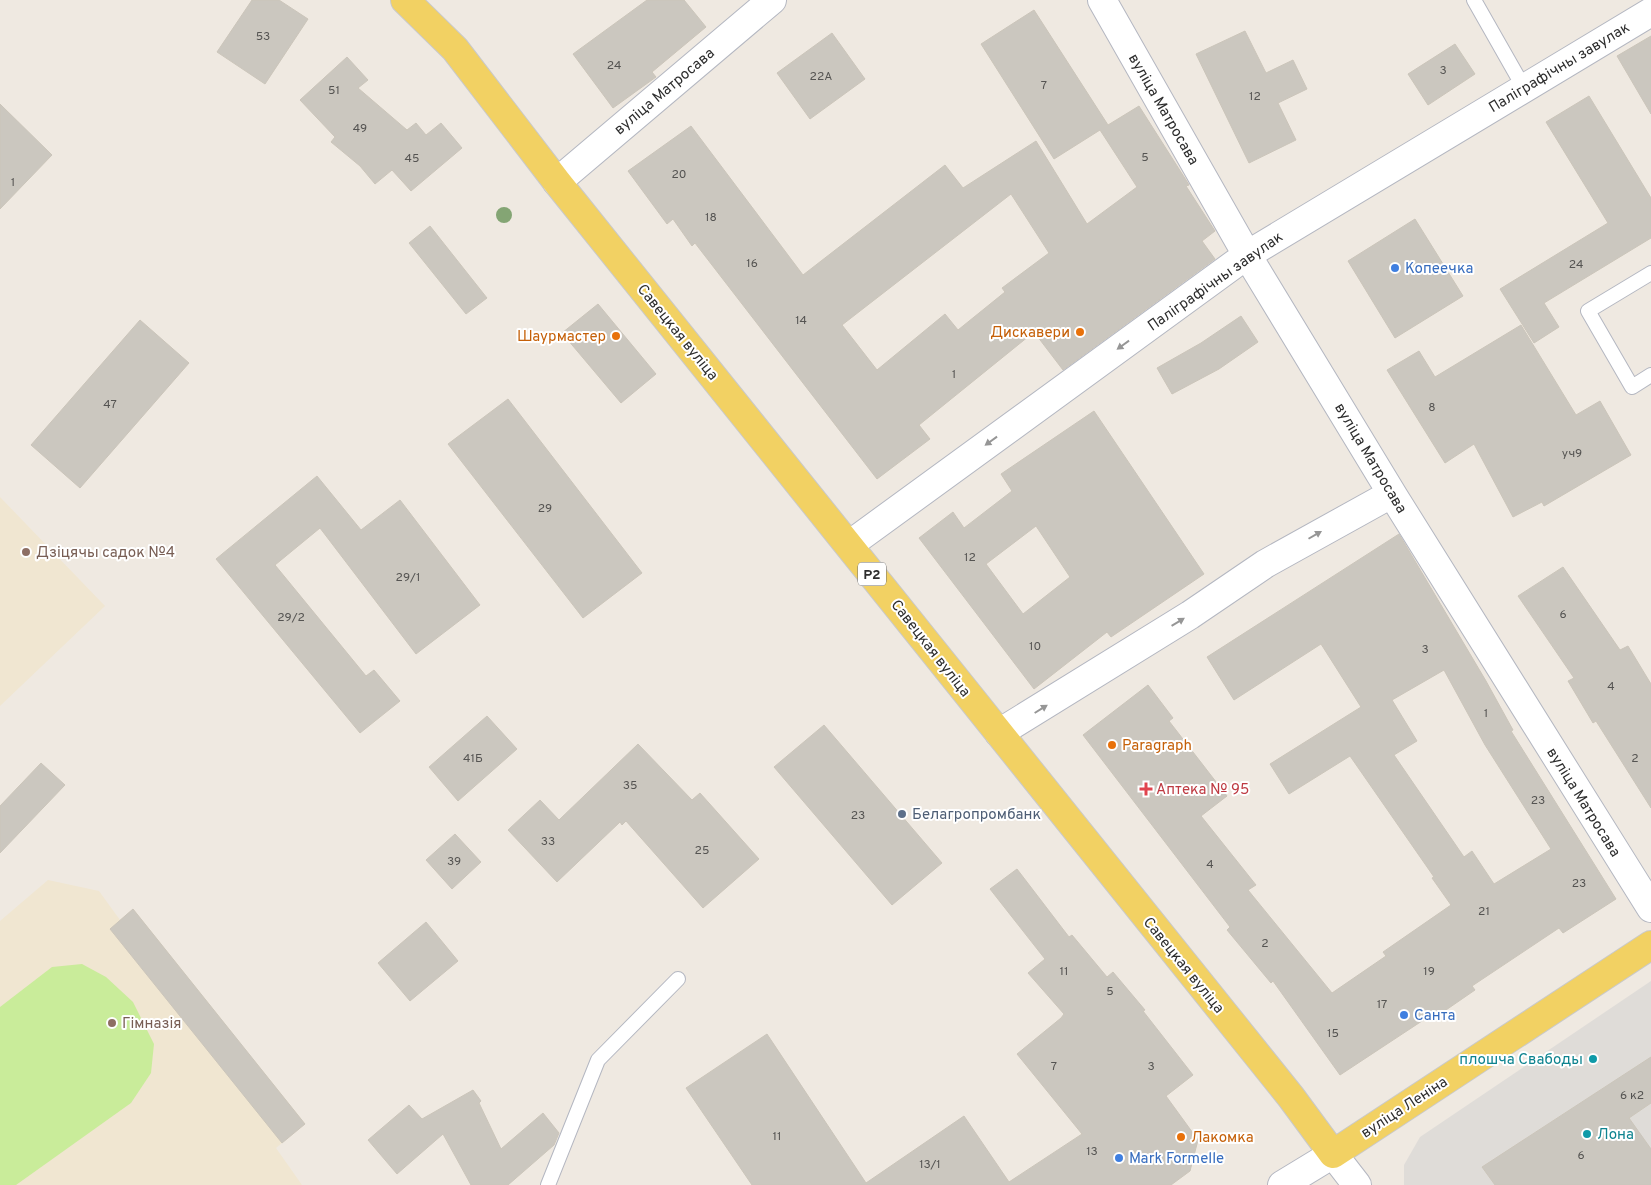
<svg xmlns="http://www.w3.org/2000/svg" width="1651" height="1185" font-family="Overpass,sans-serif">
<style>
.education{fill:#f0e6d1}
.pitch{fill:#c9ec9a}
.plaza{fill:#dfdcd8}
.building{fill:#cbc7bf;stroke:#cbc5ba;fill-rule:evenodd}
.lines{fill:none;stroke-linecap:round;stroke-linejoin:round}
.lane-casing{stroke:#b4b7c1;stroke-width:16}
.street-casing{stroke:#b4b7c1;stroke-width:30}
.secondary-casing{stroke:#b4b7c1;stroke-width:30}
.primary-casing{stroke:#c9c9c9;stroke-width:30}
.lane{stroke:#fff;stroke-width:14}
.street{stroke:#fff;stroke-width:28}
.secondary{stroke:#fff;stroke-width:28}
.primary{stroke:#f2d163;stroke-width:28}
.tree{fill:#84a574}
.oneway{fill:#969696}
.shop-dot{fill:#3f7fe0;stroke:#fff;stroke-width:2}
.food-dot{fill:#e8710a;stroke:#fff;stroke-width:2}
.education-dot{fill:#8d6e63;stroke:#fff;stroke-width:2}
.health-dot{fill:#e0444e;stroke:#fff;stroke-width:2}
.service-dot{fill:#5c6f8a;stroke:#fff;stroke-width:2}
.culture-dot{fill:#0f9aa8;stroke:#fff;stroke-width:2}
.labels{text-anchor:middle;stroke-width:4;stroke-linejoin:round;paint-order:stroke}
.number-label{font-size:12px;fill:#555452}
.shield{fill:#fff;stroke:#6d6d6d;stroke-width:1}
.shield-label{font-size:14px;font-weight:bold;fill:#2e2e2e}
.street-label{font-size:15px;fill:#2e2e2e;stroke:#fff}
.shop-label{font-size:15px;fill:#366cbe;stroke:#fff;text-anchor:start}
.food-label{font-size:15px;fill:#c56008;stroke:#fff;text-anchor:end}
.education-label{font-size:15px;fill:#785e54;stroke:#fff;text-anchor:start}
.health-label{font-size:15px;fill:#be3a42;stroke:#fff;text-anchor:start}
.service-label{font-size:15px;fill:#4e5e75;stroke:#fff;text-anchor:start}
.culture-label{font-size:15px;fill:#0d838f;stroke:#fff;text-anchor:end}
</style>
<rect width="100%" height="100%" fill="#efe9e1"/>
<path class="education" d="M 0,497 L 105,606 L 0,706 Z
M 48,880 L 99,891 L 120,920 L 133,909 L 305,1124 L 276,1148 L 302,1185 L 0,1185 L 0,921 Z"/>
<path class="pitch" d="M 82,964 L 106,977 L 133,1002 L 154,1044 L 151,1073 L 131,1103 L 16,1185 L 0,1185 L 0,1007 L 52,967 Z"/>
<path class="plaza" d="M 1651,981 L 1651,1185 L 1404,1185 L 1404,1165 L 1420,1137 Z"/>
<path class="building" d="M 252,0 L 279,0 L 308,19 L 265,84 L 217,52 Z
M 647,0 L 684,0 L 706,27 L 652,72 L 656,77 L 613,108 L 573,54 Z
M 1034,10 L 1108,125 L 1139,106 L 1186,180 L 1189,185 L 1186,186 L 1215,231 L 1202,241 L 1215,259 L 1063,370 L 1034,332 L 919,425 L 930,439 L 877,479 L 695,243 L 692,246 L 673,219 L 667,224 L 628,171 L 691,126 L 803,275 L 945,165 L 963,188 L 1036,141 L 1087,224 L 1137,187 L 1100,130 L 1054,159 L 981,44 ZM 1011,194 L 1049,253 L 1002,288 L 1005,292 L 958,330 L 945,314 L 877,370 L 842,325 Z
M 1245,31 L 1266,73 L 1293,60 L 1307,89 L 1278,103 L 1296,140 L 1249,163 L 1196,54 Z
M 832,33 L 865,79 L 810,119 L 777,73 Z
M 1651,36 L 1651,114 L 1617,56 Z
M 1455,44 L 1475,74 L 1428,105 L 1408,74 Z
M 347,57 L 368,80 L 358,88 L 407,130 L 416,123 L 426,135 L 441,123 L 462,148 L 411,191 L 392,170 L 375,184 L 360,166 L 331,142 L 335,137 L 300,100 Z
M 1589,96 L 1651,198 L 1651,238 L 1544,303 L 1559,327 L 1534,343 L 1500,289 L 1608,223 L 1546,122 Z
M 0,104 L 52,155 L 0,209 Z
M 1415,219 L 1463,296 L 1395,338 L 1348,261 Z
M 430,226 L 487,298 L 466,314 L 409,243 Z
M 598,304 L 656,374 L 621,403 L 562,333 Z
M 1241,316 L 1258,342 L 1219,369 L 1172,394 L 1157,368 L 1201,343 Z
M 140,320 L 189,363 L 80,488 L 31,445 Z
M 1521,325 L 1576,415 L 1600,401 L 1631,455 L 1544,506 L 1542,502 L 1513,517 L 1474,444 L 1445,463 L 1387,370 L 1419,351 L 1435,377 Z
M 508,399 L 642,573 L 583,618 L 448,444 Z
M 1094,411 L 1204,574 L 1111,637 L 1107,632 L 1034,689 L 919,538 L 953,512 L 964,528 L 1012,491 L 1001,474 ZM 1036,526 L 1070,577 L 1023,614 L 986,564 Z
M 317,476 L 361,530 L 400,500 L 480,605 L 416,654 L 320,528 L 275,565 L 366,676 L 374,670 L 400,701 L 360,733 L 216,559 Z
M 1399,534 L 1486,681 L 1513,730 L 1511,731 L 1616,899 L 1563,933 L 1559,928 L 1472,986 L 1475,990 L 1430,1021 L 1428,1017 L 1340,1075 L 1273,981 L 1271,983 L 1227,930 L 1230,927 L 1083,735 L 1148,685 L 1173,718 L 1169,721 L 1227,796 L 1201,816 L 1256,885 L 1248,890 L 1332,993 L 1386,956 L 1383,952 L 1451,905 L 1432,878 L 1434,877 L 1350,756 L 1289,794 L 1270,764 L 1361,707 L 1321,644 L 1234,700 L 1207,657 ZM 1444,670 L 1485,745 L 1551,849 L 1494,884 L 1472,851 L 1464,857 L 1394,755 L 1417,741 L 1392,700 Z
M 1563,567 L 1620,650 L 1628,646 L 1651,684 L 1651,808 L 1596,721 L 1593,723 L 1568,681 L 1574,678 L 1518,596 Z
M 487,716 L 517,749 L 458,801 L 429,767 Z
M 824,725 L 942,863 L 892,905 L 774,767 Z
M 638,744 L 692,800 L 700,793 L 759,859 L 703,908 L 626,821 L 622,825 L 620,822 L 557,882 L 508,830 L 540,800 L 559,820 Z
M 41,763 L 65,785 L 0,853 L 0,806 Z
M 455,834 L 481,862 L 452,889 L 426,860 Z
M 1017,869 L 1069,937 L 1072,935 L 1107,977 L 1113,972 L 1145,1010 L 1143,1011 L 1193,1075 L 1166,1096 L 1198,1140 L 1190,1171 L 1171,1185 L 752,1185 L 686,1088 L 767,1034 L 866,1183 L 964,1116 L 1009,1182 L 1082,1134 L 1017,1054 L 1061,1018 L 1064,1014 L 1028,973 L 1045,959 L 990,889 Z
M 133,909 L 305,1124 L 282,1143 L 110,929 Z
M 426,922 L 458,961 L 410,1001 L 378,963 Z
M 1651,1057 L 1651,1103 L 1629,1118 L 1651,1149 L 1651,1185 L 1495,1185 L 1482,1167 Z
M 473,1090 L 481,1101 L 479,1103 L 501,1149 L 543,1113 L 559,1133 L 554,1145 L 508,1185 L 471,1185 L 443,1134 L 397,1174 L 368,1140 L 409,1105 L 422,1119 Z"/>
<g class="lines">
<defs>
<path id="lane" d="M 1474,0 L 1524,88
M 1651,273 L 1588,311 L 1632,387 L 1651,375
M 548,1185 L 598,1060 L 678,979"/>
<path id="street" d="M 1102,0 L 1247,255 L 1394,497 L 1651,908
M 557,182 L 772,0
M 849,545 L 1247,255 L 1651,12
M 999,733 L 1190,615 L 1265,564 L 1384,498 L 1394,497"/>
<path id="secondary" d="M 1282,1185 L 1333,1154 L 1357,1185"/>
<path id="primary" d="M 405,0 L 455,49 L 557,182 L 1291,1097 L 1333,1154 L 1651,945"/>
</defs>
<use href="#lane" class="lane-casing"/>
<use href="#street" class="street-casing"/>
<use href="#secondary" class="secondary-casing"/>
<use href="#primary" class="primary-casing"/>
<use href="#lane" class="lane"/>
<use href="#street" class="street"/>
<use href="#secondary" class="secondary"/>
<use href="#primary" class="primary"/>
</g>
<circle class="tree" cx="504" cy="215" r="8"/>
<defs><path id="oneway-solid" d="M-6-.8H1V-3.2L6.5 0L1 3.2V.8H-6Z" transform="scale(1.25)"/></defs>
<g class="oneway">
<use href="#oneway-solid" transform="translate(1123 345) rotate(144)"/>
<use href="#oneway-solid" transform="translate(991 441) rotate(144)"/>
<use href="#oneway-solid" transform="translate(1315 535) rotate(-30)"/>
<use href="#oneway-solid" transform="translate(1178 622) rotate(-31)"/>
<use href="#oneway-solid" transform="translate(1041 709) rotate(-32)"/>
</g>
<g class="shop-dot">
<circle cx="1395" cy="268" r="5"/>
<circle cx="1404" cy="1015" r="5"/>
<circle cx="1119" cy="1158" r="5"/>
</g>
<g class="food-dot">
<circle cx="1080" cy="332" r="5"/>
<circle cx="616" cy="336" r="5"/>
<circle cx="1112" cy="745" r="5"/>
<circle cx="1181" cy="1137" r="5"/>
</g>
<g class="education-dot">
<circle cx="26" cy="552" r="5"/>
<circle cx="112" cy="1023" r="5"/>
</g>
<path class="health-dot" d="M1143.5 781.5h5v5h5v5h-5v5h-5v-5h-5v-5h5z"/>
<circle class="service-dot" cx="902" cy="814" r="5"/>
<g class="culture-dot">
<circle cx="1593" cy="1059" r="5"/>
<circle cx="1587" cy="1134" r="5"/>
</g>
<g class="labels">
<g class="number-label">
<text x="263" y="40">53</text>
<text x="614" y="69">24</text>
<text x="1443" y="74">3</text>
<text x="821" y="80">22А</text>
<text x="1044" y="89">7</text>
<text x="334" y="94">51</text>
<text x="1255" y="100">12</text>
<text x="360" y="132">49</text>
<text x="1145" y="161">5</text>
<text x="412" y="162">45</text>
<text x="679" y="178">20</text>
<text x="13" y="186">1</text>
<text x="711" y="221">18</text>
<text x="752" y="267">16</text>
<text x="1576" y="268">24</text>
<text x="801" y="324">14</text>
<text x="954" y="378">1</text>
<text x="110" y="408">47</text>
<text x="1432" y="411">8</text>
<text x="1572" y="457">уч9</text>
<text x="545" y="512">29</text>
<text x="970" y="561">12</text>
<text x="408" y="581">29/1</text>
<text x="1563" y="618">6</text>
<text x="291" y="621">29/2</text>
<text x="1035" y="650">10</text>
<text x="1425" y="653">3</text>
<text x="1611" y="690">4</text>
<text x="1486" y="717">1</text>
<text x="473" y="762">41Б</text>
<text x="1635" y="762">2</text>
<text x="630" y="789">35</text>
<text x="1538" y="804">23</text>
<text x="858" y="819">23</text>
<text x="548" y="845">33</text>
<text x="702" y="854">25</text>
<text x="454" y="865">39</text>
<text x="1210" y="868">4</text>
<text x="1579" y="887">23</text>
<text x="1484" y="915">21</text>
<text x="1265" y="947">2</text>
<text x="1064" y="975">11</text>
<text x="1429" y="975">19</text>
<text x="1110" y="995">5</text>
<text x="1382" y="1008">17</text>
<text x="1333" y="1037">15</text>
<text x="1054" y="1070">7</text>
<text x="1151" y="1070">3</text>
<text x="1632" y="1099">6 к2</text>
<text x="777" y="1140">11</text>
<text x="1092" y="1155">13</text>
<text x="1581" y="1159">6</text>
<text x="930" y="1168">13/1</text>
</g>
<rect class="shield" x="858" y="562.5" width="28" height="23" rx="4"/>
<g class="shield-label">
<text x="872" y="579">Р2</text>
</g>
<g class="street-label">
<text transform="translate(1559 67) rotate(-31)" y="5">Паліграфічны завулак</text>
<text transform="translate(664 91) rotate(-40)" y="5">вуліца Матросава</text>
<text transform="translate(1164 109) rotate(60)" y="5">вуліца Матросава</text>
<text transform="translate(1215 281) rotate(-35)" y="5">Паліграфічны завулак</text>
<text transform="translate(678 332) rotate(51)" y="5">Савецкая вуліца</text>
<text transform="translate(1371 458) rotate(59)" y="5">вуліца Матросава</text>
<text transform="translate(931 648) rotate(52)" y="5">Савецкая вуліца</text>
<text transform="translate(1584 802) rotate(58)" y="5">вуліца Матросава</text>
<text transform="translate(1184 965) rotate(51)" y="5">Савецкая вуліца</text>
<text transform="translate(1404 1107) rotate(-33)" y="5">вуліца Леніна</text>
</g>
<g class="shop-label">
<text x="1405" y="273">Копеечка</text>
<text x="1414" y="1020">Санта</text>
<text x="1129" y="1163">Mark Formelle</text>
</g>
<g class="food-label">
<text x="1070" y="337">Дискавери</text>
<text x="606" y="341">Шаурмастер</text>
<text x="1122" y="750" text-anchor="start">Paragraph</text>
<text x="1191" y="1142" text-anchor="start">Лакомка</text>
</g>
<g class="education-label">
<text x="36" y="557">Дзіцячы садок №4</text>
<text x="122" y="1028">Гімназія</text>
</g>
<g class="health-label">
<text x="1156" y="794">Аптека № 95</text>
</g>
<g class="service-label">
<text x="912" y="819">Белагропромбанк</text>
</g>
<g class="culture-label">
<text x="1583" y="1064">плошча Свабоды</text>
<text x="1597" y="1139" text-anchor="start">Лона</text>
</g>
</g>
</svg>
